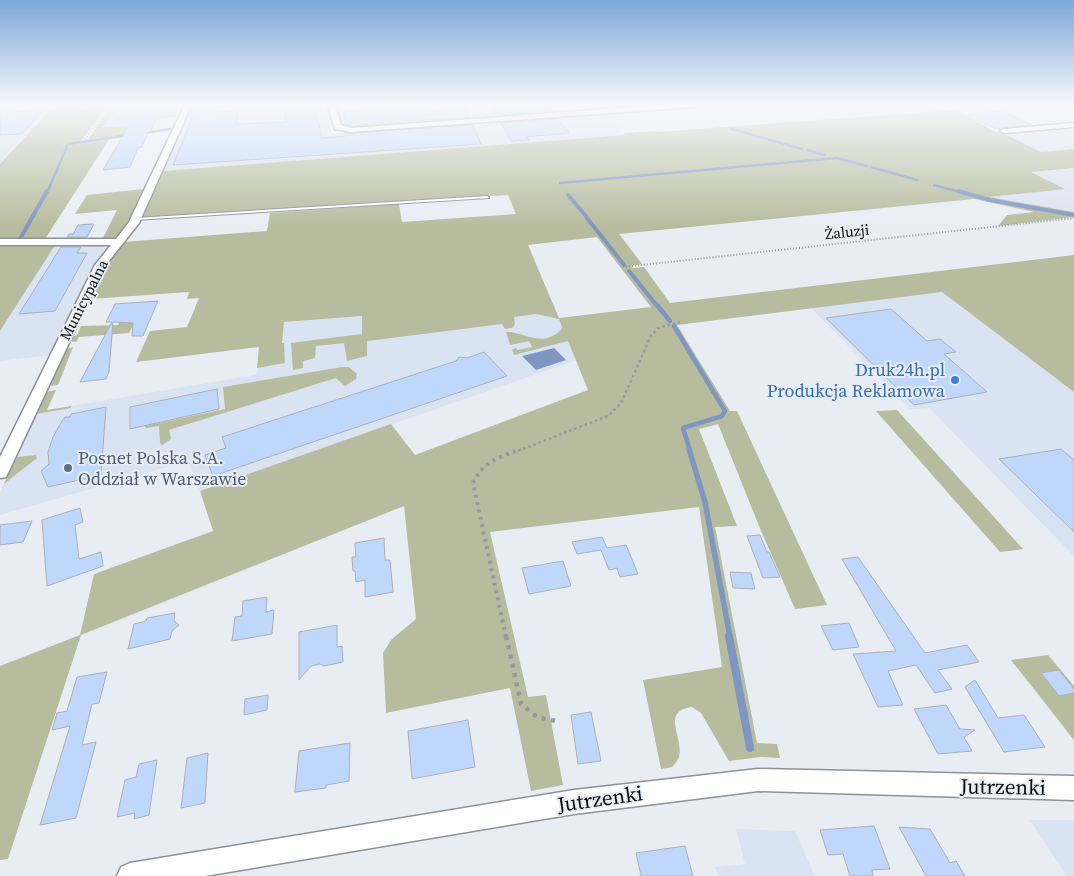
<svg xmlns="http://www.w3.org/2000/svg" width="1074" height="876" font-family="'Source Serif 4',serif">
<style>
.built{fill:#dae3f1}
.green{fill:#b7bc9e;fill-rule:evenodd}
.water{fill:#7f96c1}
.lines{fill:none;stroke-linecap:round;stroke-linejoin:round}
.stream-far4{stroke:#7f96c1;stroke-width:2.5}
.stream-far3{stroke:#7f96c1;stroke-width:4}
.stream-far2{stroke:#7f96c1;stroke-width:4.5}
.stream-far1{stroke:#7f96c1;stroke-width:5.5}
.stream{stroke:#7f96c1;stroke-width:8}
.building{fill:#c0d7fc;stroke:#abb0b7}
.lane-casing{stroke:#8d9198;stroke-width:2}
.street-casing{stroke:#8d9198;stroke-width:3}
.path-far3{stroke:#95999e;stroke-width:2;stroke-dasharray:1 2;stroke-linecap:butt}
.path-far2{stroke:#95999e;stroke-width:2.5;stroke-dasharray:2.5 3;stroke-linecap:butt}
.path-far1{stroke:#95999e;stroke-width:4;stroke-dasharray:3 4.5;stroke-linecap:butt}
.path{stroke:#95999e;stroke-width:4.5;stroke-dasharray:4 5.5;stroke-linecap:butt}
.lane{fill:#fff;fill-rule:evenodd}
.street{fill:#fff;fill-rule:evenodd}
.shop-dot{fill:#3f7fe0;stroke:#e8edf4;stroke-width:2}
.service-dot{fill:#5c6f8a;stroke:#e8edf4;stroke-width:2}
.labels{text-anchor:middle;stroke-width:4;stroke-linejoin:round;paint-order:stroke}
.far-street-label{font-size:15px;fill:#0a0c0e;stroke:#e8edf4}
.shop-label{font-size:18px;fill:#366cbe;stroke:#e8edf4;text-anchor:end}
.service-label{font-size:18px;fill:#4e5e75;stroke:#e8edf4;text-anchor:start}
.near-street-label{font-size:21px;fill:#0a0c0e;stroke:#e8edf4}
</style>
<rect width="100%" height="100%" fill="#e8edf4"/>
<path class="built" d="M 0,104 L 55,104 L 0,164 Z
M 242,104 L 323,104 L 332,134 L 609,115 L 625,135 L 163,171 L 192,110 L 206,110 L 208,106 Z
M 1074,126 L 1074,149 L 1041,152 L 1003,133 Z
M 1074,168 L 1074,212 L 987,197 L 1064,189 L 1030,172 Z
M 104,243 L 108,247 L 96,262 L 51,355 L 0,361 L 0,331 L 55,244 Z
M 942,292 L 1074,392 L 1074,556 L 929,408 L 910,409 L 811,308 Z
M 551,300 L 577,360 L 200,491 L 188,461 L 0,515 L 0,492 L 35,412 L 256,375 L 260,347 L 136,362 L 150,331 L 290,322 Z
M 1030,820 L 1074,820 L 1074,876 L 1067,876 Z
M 736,829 L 795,831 L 815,876 L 718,876 L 715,867 L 745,864 Z"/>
<path class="green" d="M 80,107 L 79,109 L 106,107 L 82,140 L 88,140 L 109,109 L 153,107 L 137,133 L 172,128 L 110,138 L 45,239 L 0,241 L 0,164 L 51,109 Z
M 956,110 L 996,132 L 1003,133 L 1041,152 L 1074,149 L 1074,168 L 1031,172 L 1065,189 L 989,197 L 1074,212 L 1074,217 L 998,226 L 1007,215 L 1034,212 L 974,199 L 619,234 L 642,264 L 631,266 L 633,268 L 644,267 L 670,303 L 1074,255 L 1074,392 L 942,292 L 677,325 L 730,411 L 737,411 L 827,605 L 795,609 L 759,526 L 718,424 L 699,429 L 737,526 L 715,527 L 757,743 L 777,744 L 780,758 L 760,757 L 729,761 L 701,713 L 692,707 C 660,711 684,738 679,757 C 678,760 675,764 672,767 L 661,769 L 643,680 L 722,667 L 699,507 L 490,532 L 528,697 L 546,695 L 563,785 L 531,791 L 510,688 L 386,713 L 383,653 L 391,640 L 416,619 L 404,506 L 81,635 L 8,859 L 0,860 L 0,666 L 80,635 L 94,574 L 213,531 L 200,491 L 391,424 L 415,455 L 588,390 L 568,341 L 514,355 L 512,349 L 516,348 L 517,350 L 532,347 L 529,341 L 510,345 L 506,332 C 525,331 540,349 561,330 L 562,327 L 559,319 L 536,314 L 514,317 L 515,324 L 512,328 L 505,329 L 502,324 L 367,341 L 367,356 L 347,361 L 344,343 L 316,346 L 315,358 L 303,361 L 303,368 L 293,370 L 291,343 L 362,334 L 362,316 L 284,322 L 282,343 L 284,343 L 285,363 L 257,368 L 259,347 L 136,362 L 150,331 L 187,327 L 199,298 L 187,299 L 189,292 L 91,299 L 110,259 L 123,242 L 267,231 L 270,213 L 399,204 L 402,222 L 516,214 L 508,195 L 141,217 L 163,171 L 625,135 L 624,133 L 656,131 L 657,132 ZM 597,237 L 651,307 L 559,318 L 528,245 Z
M 144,189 L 121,235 L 117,238 L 103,238 L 117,210 L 75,214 L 87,195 Z
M 57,242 L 0,331 L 0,243 Z
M 130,317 L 134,324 L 129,333 L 79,337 L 76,342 L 70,341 L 73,336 L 77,335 L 81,326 L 118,325 L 121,319 Z
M 73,347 L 58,385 L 49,386 L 65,350 Z
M 342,367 L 349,367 L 357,374 L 356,379 L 345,386 L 336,378 L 169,430 L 171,439 L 162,445 L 160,443 L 159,426 L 146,428 L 145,426 L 225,409 L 223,387 Z
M 56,390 L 47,410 L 71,406 L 71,408 L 36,414 L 45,392 Z
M 897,410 L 1023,549 L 1000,552 L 876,411 Z
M 36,455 L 37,458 L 4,484 L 17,457 Z
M 1048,655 L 1074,686 L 1074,740 L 1011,660 Z"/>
<path class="water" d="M 554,348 L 566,360 L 536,370 L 522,356 Z"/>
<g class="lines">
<path class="stream-far4" d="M 732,129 L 802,149
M 142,133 L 171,129
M 807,150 L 824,155
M 871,167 L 917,180
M 560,183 L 837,158 L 867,166
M 934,185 L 963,193
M 47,193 L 68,144 L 129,135"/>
<path class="stream-far3" d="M 958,191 L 990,200 L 1074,215
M 568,195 L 586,216
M 587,218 L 624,265
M 20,239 L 47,191
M 629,271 L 657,306"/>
<path class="stream-far2" d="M 656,304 L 670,321
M 674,326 L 725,411 L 722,416 L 683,428 L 690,451"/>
<path class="stream-far1" d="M 689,449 L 705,502 L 730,637"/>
<path class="stream" d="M 729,636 L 750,748"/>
</g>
<path class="building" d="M 121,104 L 176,104 L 176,116 L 157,118 L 151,131 L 148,132 L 142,147 L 138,148 L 130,167 L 103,170 L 128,127 L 101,128 Z
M 284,104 L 314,104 L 322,138 L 346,136 L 345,133 L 473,125 L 481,144 L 173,165 L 194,113 L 238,111 L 237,115 L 239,114 L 236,124 L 286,122 Z
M 378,104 L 427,104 L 430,111 L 465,108 L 469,117 L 351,126 L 345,124 L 344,111 L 379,109 Z
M 522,106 L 525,109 L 550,107 L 552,111 L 497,115 L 493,108 Z
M 44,110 L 22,134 L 0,135 L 0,113 Z
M 997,111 L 1004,112 L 1032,125 L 996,129 L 966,115 Z
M 558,119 L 569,133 L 526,137 L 529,140 L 514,141 L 511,141 L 501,123 Z
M 92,224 L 94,224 L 87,237 L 67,237 L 69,234 L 73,234 L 78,225 Z
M 61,247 L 81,247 L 77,253 L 87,253 L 55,311 L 19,314 Z
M 158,301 L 143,336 L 132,336 L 133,323 L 113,322 L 109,372 L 106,379 L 80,382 L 112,322 L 106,322 L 115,304 Z
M 891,309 L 927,341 L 940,339 L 956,352 L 944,354 L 987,392 L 914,405 L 826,318 Z
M 484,352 L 507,376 L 213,476 L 205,455 L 226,448 L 222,437 L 456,361 L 459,357 L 467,358 Z
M 217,389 L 219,409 L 130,429 L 130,407 Z
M 106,407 L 101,475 L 48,487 L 41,471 L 49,464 L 48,452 L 53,437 L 62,421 L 65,417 L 70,417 L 71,414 Z
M 1061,449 L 1074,460 L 1074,532 L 999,459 Z
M 80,508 L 83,522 L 75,525 L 79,559 L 101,552 L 103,566 L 47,586 L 42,520 Z
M 32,521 L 23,542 L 0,545 L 0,525 Z
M 760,535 L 767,552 L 769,552 L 780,577 L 763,578 L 747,536 Z
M 602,537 L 607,548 L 626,545 L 638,574 L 620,577 L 617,568 L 609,570 L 601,550 L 577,554 L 572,542 Z
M 384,538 L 385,560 L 390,560 L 393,592 L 365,597 L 365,580 L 356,582 L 355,571 L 353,571 L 352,557 L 356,557 L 355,543 Z
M 858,557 L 925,653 L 967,645 L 979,662 L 938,670 L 952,689 L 935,693 L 916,665 L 888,671 L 903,705 L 878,707 L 853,654 L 896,651 L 842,559 Z
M 563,561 L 571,586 L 529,594 L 522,568 Z
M 730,572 L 751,573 L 755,589 L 733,588 Z
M 267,597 L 266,612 L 274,610 L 272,634 L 232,641 L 235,617 L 242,616 L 243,601 Z
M 175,613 L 174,621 L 179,625 L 172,631 L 170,639 L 128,649 L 134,624 L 146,621 L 147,618 Z
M 849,623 L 859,647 L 833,650 L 821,626 Z
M 337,625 L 337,647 L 342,646 L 343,662 L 324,666 L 320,664 L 311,666 L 299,680 L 299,632 Z
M 1059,670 L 1074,689 L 1074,693 L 1059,696 L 1041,673 Z
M 107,672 L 99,703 L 92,704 L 82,745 L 96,742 L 76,818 L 40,825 L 70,726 L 52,730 L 57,713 L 67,711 L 77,677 Z
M 975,680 L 998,718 L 1024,715 L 1045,747 L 1004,752 L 965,687 Z
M 268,695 L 267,710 L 244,715 L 245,699 Z
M 946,705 L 960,729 L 975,730 L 964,737 L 972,751 L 938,754 L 914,709 Z
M 591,712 L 601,761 L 578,764 L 571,715 Z
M 468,720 L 475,767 L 412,779 L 408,731 Z
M 350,743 L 349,781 L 326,785 L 326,788 L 295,792 L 299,751 Z
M 208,753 L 205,803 L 181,808 L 187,758 Z
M 157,760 L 149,815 L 134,819 L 135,813 L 117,817 L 125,780 L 136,777 L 139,764 Z
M 874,826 L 890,869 L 872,870 L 873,876 L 850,876 L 843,854 L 828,855 L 820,830 Z
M 899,827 L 930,829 L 950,863 L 956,861 L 965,876 L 926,876 Z
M 685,846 L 693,876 L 641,876 L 636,853 Z"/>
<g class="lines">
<defs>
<path id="lane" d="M 487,196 L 489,197 L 489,198 L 135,220 L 133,219 L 135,218 Z"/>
<path id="street" d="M 185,104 L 192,104 L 139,223 L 105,266 L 8,473 L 6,477 L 0,478 L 0,457 L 95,265 L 111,245 L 0,245 L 0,239 L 116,239 L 129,222 Z
M 327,104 L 335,104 L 341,125 L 351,128 L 673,104 L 709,104 L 706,106 L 351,132 L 335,129 Z
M 1074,123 L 1074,127 L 1004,133 L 1000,131 L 1004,129 Z
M 758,769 L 1074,776 L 1074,800 L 758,791 L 574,814 L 205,876 L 117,876 L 121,867 L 130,863 L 574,790 Z"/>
</defs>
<use href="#lane" class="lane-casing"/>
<use href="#street" class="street-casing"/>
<path class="path-far3" d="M 85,139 L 111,104
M 623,267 L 1074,218"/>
<path class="path-far2" d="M 518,451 L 608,416 L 621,403 L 651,336 L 658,328 L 680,322"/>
<path class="path-far1" d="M 506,637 L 473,483 C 484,460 499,458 521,449"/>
<path class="path" d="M 506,636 L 521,704 L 537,717 L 560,722"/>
<use href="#lane" class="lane"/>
<use href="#street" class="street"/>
</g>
<linearGradient id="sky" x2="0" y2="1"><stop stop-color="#7ea8d8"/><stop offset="0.46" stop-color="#f5f7fa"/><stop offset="1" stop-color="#f5f7fa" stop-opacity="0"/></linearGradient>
<rect width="1074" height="227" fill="url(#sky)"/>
<circle class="shop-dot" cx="955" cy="380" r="5"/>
<circle class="service-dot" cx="68" cy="468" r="5"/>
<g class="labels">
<g class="far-street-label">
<text transform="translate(847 232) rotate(-6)" y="5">Żaluzji</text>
<text transform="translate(84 300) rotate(-63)" y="5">Municypalna</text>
</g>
<g class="shop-label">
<text x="945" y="376">Druk24h.pl<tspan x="945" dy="21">Produkcja Reklamowa</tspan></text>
</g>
<g class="service-label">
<text x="78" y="464">Posnet Polska S.A.<tspan x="78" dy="21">Oddział w Warszawie</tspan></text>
</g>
<g class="near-street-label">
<text transform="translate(1003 787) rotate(1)" y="7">Jutrzenki</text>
<text transform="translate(600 799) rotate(-8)" y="7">Jutrzenki</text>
</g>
</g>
</svg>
